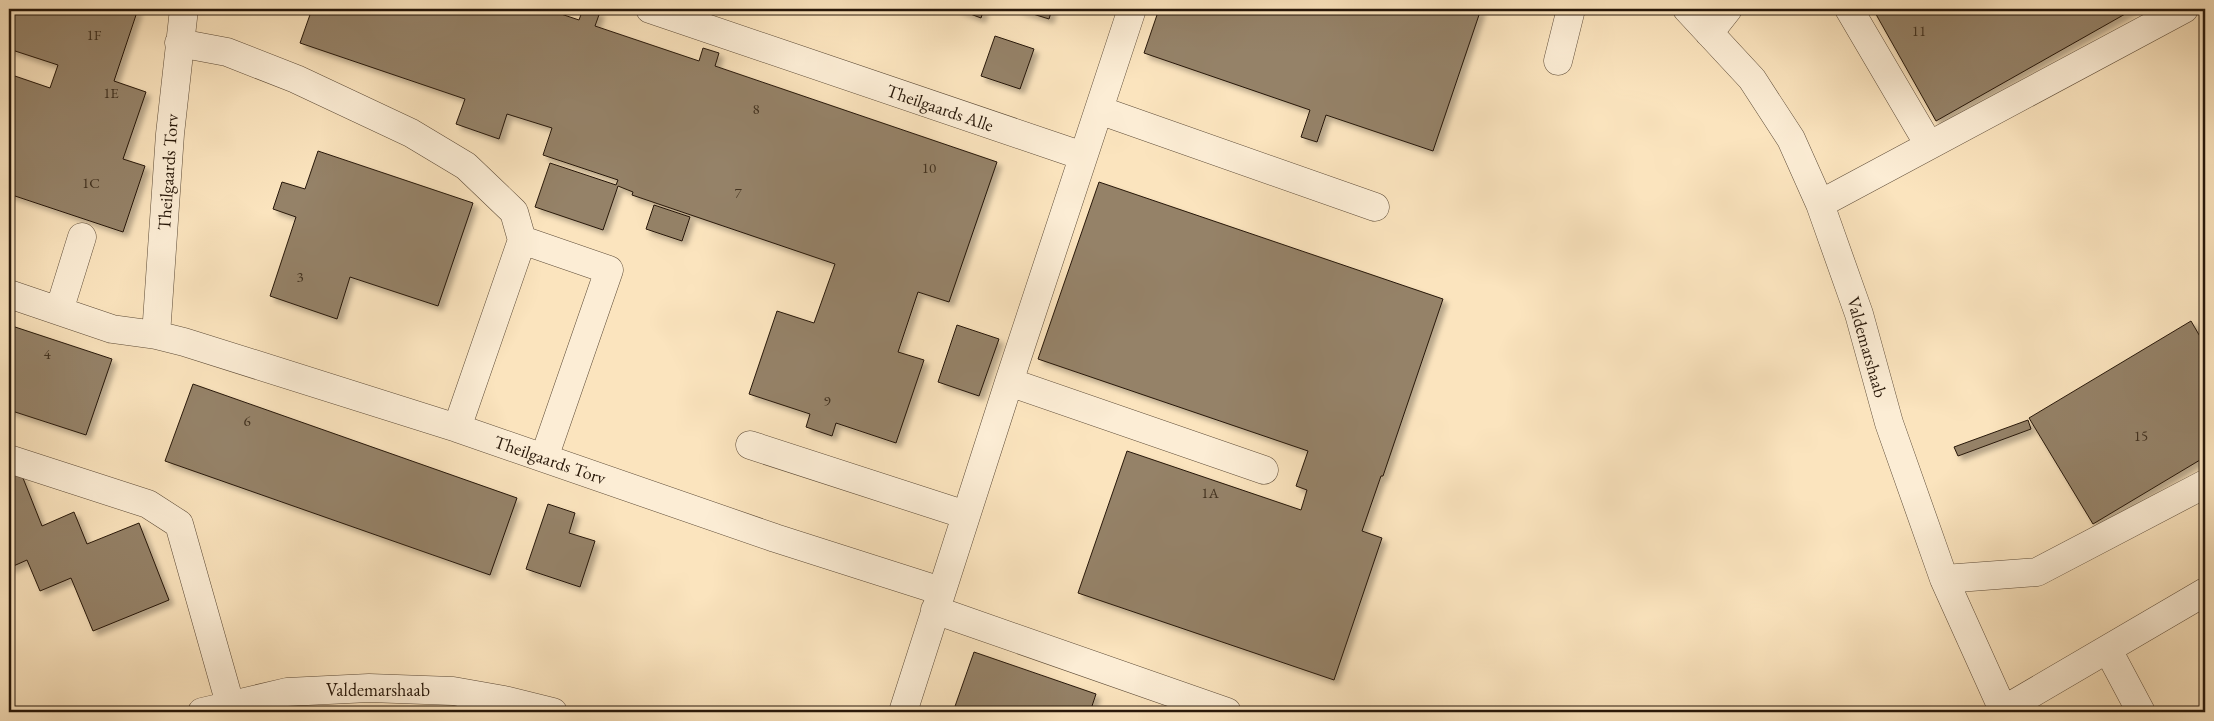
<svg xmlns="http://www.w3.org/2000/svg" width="2214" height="721" font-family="'EB Garamond',serif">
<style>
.building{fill:#958267;stroke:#271709;filter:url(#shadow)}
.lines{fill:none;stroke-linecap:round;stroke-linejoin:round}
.minor-casing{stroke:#5c4a36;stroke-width:29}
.minor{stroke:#fcedd5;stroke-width:28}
.labels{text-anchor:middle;stroke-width:4;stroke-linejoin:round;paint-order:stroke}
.number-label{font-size:15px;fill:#423220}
.street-label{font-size:18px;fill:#271709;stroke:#fcedd5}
</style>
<defs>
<filter id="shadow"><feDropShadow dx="4.5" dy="4.5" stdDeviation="2.5" flood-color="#0004"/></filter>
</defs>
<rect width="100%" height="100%" fill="#fbe4be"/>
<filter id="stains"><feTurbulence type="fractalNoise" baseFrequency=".004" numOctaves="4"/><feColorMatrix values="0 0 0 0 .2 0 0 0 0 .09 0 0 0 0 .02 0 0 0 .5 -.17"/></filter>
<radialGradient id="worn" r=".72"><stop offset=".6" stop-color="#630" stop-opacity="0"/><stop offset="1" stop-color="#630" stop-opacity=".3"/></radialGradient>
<path class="building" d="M 9,9 L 138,9 L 114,81 L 146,92 L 123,159 L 145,166 L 123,232 L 9,194 L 9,74 L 50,88 L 58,65 L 9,49 Z
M 312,9 L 546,9 L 579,20 L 583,9 L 589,9 L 600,12 L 595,26 L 699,61 L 703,48 L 719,53 L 715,66 L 997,162 L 949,302 L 918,292 L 898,352 L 924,360 L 896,443 L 836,423 L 832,436 L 806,427 L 810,414 L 749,394 L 777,311 L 814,323 L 835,264 L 632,195 L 633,192 L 618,186 L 603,230 L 535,207 L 550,163 L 616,185 L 618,180 L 543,155 L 552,128 L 507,114 L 499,139 L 456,124 L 465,99 L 300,43 Z
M 957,9 L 984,9 L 981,18 Z
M 1017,9 L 1052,9 L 1049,19 Z
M 1159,9 L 1481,9 L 1433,151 L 1326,115 L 1317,142 L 1301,137 L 1310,110 L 1144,53 Z
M 1873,9 L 2134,9 L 1936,121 Z
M 995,36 L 1034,49 L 1020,89 L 981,76 Z
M 318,151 L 473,203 L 438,306 L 350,277 L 337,319 L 270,296 L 296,217 L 273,209 L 282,182 L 305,189 Z
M 1099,182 L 1443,299 L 1383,476 L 1381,476 L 1362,531 L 1382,538 L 1334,680 L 1078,593 L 1127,451 L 1301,510 L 1307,490 L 1296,486 L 1308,451 L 1038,359 Z
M 654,205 L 690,217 L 682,241 L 646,229 Z
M 2191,321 L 2205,345 L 2205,457 L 2093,524 L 2029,418 Z
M 9,325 L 112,359 L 86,435 L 9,410 Z
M 957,325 L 999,339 L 979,396 L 938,382 Z
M 193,384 L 517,498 L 490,575 L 165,461 Z
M 2028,420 L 2031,429 L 1958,456 L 1954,447 Z
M 21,473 L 42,526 L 74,512 L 87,544 L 139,523 L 169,600 L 93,631 L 71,578 L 40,591 L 27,560 L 9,568 L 9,478 Z
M 548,504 L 575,513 L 569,533 L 595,541 L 580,587 L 526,569 Z
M 974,652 L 1096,694 L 1090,712 L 953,712 Z"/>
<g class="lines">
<defs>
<path id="minor" d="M 650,9 L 1083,156
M 1687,9 L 1752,79 L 1791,139 L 1820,204 L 1859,314 L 1889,423 L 1944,579 L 2003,710
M 1849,9 L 1929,145
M 1709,33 L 1728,9
M 179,43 L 227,52 L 296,79 L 411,133 L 466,166 L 514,212 L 522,240 L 457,428
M 1558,61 L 1571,9
M 1099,110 L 1375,207
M 1820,204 L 2184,9
M 522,240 L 609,270 L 544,458
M 9,294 L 112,329 L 156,335 L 184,342 L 457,428 L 775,538 L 941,591
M 59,311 L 82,237
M 156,335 L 170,134 L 184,9
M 1009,382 L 1264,470
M 750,445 L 966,515
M 9,459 L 148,504 L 179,524 L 230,704
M 1944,579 L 2037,572 L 2205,484
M 935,610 L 1227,712
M 2108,650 L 2141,712
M 202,712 L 287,692 L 369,688 L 453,691 L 504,700 L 553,712
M 903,712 L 1009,382 L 1132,9
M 2000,712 L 2205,592"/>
</defs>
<use href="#minor" class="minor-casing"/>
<use href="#minor" class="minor"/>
</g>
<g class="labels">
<g class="number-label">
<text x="1919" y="36">11</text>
<text x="94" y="40">1F</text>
<text x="111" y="98">1E</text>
<text x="756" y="114">8</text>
<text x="929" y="173">10</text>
<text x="91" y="188">1C</text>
<text x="738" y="198">7</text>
<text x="300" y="282">3</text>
<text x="47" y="359">4</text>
<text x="827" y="406">9</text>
<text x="247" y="426">6</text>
<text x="2141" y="441">15</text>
<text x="1210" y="498">1A</text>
</g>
<g class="street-label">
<text transform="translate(940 108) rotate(19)" y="6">Theilgaards Alle</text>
<text transform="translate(168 172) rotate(-86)" y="6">Theilgaards Torv</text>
<text transform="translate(1867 347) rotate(74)" y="6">Valdemarshaab</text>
<text transform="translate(550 460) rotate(19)" y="6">Theilgaards Torv</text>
<text x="378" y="696">Valdemarshaab</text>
</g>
</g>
<rect width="2214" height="721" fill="none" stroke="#fbe4be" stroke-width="30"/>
<rect x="10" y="10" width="2194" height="701" fill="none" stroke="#271709" stroke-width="2.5"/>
<rect x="15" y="15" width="2184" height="691" fill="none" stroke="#271709"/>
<rect width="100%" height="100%" filter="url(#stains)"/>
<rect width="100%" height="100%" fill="url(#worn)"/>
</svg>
